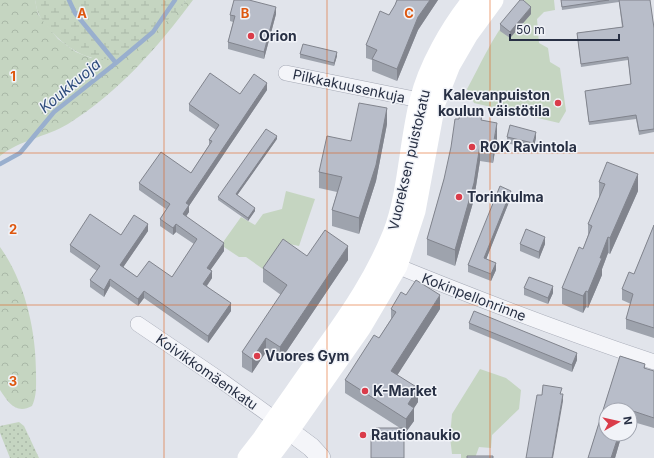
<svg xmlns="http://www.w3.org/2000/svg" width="654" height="458" font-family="Inter,sans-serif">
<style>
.grass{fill:url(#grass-dots)}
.forest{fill:url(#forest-crowns)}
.wetland{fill:url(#wetland-marsh)}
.park{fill:#c5d5c1}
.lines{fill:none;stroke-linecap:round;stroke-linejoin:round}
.stream{stroke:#99afce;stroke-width:4.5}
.minor-casing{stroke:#a6aab6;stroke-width:16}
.tertiary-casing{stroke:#a6aab6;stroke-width:20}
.minor{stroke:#f4f5f9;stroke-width:15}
.tertiary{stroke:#f4f5f9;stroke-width:19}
.secondary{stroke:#fff;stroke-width:21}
.wall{fill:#9ea3ad}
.shaded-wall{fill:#81848d}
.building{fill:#b8bdc9;stroke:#81848d}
.grid{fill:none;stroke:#de570f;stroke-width:1;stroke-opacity:0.55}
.poi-dot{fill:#da3c4a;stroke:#f1f3f8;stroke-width:1.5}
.labels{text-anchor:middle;stroke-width:3;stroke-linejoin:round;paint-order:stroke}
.poi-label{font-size:14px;font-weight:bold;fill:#283044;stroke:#f1f3f8;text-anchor:start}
.street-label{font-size:14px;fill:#283044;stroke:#f1f3f8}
.water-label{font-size:15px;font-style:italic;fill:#2e4c7c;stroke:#f1f3f8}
.grid-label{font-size:13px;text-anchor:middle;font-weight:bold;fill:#de570f;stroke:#f1f3f8;stroke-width:3;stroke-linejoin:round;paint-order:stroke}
</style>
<defs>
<pattern id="grass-dots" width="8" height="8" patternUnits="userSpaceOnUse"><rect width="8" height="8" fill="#c5d5c1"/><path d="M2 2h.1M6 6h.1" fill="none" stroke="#a9b7a7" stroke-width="1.8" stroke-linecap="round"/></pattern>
<pattern id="forest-crowns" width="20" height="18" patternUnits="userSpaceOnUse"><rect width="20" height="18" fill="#c5d5c1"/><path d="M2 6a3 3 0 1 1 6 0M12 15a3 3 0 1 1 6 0" fill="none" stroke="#a9b7a7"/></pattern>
<pattern id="wetland-marsh" width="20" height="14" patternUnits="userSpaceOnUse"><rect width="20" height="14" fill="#c5d5c1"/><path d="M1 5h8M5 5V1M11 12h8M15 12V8" fill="none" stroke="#a9b7a7"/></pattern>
</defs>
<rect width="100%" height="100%" fill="#e1e4eb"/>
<path class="grass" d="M 19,422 L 24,426 L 39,458 L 10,458 L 0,433 L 0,426 Z"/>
<path class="forest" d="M 0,0 L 35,0 L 38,14 L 58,39 L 76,52 L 91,58 L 181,7 L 186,0 L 193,0 C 158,47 119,92 68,124 C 46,137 20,140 0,156 Z
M 0,247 C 25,282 36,330 36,373 C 36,384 37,396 32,406 C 16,415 8,402 0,390 Z"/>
<path class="wetland" d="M 35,0 L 186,0 L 181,7 C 147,40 114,82 65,44 C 56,37 45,25 39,15 C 37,11 36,5 35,0 Z"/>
<path class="park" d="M 525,0 L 554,0 L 555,10 L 544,12 L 537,19 L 539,43 L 548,48 L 550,62 L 560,68 L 566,111 L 559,123 L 474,103 L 467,89 C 483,60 499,21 525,0 Z
M 286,191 L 315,199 L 299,246 L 289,244 L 270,274 L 246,257 L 239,257 L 221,245 L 241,217 L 255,225 L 263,214 L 282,209 Z
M 480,369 L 506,378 L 521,390 L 519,409 L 492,435 L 491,448 L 479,447 L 475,458 L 461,458 L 461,454 L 452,454 L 450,437 L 452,414 Z"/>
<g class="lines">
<path class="stream" d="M 116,63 L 153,32 L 175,0
M 0,164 L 20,153 L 54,112 L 116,63 L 75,13 L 69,0"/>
<defs>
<path id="minor" d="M 286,73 L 429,102
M 387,262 C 475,298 564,332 654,362
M 138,324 L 222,381 L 276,420"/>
<path id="tertiary" d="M 276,421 L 311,447 L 321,458"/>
</defs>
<use href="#minor" class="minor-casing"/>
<use href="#tertiary" class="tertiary-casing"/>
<use href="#minor" class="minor"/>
<use href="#tertiary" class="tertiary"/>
<path class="secondary" d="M 248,458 L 262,440 C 283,409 305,379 326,348 C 352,312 376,276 393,234 C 409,192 409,144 420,101 C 428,67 451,27 473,0
M 268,458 L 289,430 L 361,327 L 397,266 L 415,211 L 435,103 L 450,65 L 468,34 L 493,0"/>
</g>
<path class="wall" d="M 397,0 L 438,0 L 418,30 L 397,81 L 372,71 L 372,60 L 366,58 L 366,45 L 389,15 L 395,5 Z
M 561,0 L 650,0 L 654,28 L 654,132 L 639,135 L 636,119 L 589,125 L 585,91 L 631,84 L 628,60 L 581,67 L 577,33 L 622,27 L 619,2 L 562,10 Z
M 276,14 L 264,59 L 228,49 L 228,42 L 233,22 L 230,21 L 230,15 Z
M 531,14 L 510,38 L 500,31 L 500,24 Z
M 300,54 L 337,56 L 334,66 L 300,58 Z
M 267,90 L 189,206 L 189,212 L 186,216 L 224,251 L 210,270 L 212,278 L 207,286 L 231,311 L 208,343 L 144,298 L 138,306 L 110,286 L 104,297 L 90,287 L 90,280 L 97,271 L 70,252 L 70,245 L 121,235 L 148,231 L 123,267 L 137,277 L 172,277 L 194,244 L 176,232 L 173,235 L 160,226 L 160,219 L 166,209 L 139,190 L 139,183 L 191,173 L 209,145 L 209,140 L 216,130 L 189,111 L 189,104 L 240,94 Z
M 482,120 L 497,139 L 493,163 L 480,161 L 474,199 L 455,266 L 427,255 L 427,239 L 444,179 Z
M 387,124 L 376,181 L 359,234 L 332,226 L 332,210 L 337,192 L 319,188 L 319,172 L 351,141 Z
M 507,137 L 536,138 L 533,150 L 507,143 Z
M 277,139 L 237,195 L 255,211 L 248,221 L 218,200 L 218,197 Z
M 599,182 L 638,191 L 610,254 L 608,253 L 602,269 L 602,275 L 588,308 L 586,307 L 583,313 L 562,304 L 562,288 L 583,249 L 588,235 L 588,224 L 599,198 Z
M 511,197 L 486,259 L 496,270 L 491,281 L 468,272 L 468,265 Z
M 654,225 L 654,338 L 626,329 L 626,319 L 631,304 L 622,300 L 622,289 L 634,274 Z
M 520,244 L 545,244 L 539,259 L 520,251 Z
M 307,256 L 348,260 L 280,361 L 266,352 L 252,373 L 242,367 L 242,352 L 281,295 L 263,282 L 263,268 Z
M 524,288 L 553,293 L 548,304 L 524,295 Z
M 406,295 L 440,309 L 397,375 L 418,402 L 414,408 L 414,421 L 406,432 L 404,431 L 376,435 L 400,428 L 345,393 L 345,380 L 379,338 L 391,319 L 391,309 Z
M 469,323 L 577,360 L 572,372 L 469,329 Z
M 620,356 L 645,364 L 645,369 L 654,371 L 654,428 L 630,421 L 630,410 L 606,410 L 606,434 L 622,434 L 615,458 L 588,458 Z"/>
<path class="shaded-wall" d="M 430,0 L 438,0 L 418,30 L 397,81 L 397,69 L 418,17 Z
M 276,7 L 276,14 L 264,59 L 264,52 Z
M 531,7 L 531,14 L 510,38 L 510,32 Z
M 337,52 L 337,56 L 334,66 L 334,63 Z
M 267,83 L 267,90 L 189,206 L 189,212 L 183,221 L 183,214 L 186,203 Z
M 387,108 L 387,124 L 376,181 L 359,234 L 359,218 Z
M 497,123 L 497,139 L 493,163 L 493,146 Z
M 536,132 L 536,138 L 533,150 L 533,143 Z
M 277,136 L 277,139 L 236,197 L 236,194 Z
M 480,145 L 480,161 L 474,199 L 455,266 L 455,250 Z
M 638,174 L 638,191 L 610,254 L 610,238 Z
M 511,191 L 511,197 L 484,265 L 484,258 Z
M 255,208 L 255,211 L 248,221 L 248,218 Z
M 148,224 L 148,231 L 120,272 L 120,265 Z
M 176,224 L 176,232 L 173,235 L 173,228 Z
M 545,237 L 545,244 L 539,259 L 539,252 Z
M 608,237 L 608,253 L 602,269 L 602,275 L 588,308 L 588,292 L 600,258 Z
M 224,243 L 224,251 L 207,275 L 207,268 Z
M 348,246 L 348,260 L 280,361 L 280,347 Z
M 496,263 L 496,270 L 491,281 L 491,274 Z
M 212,271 L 212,278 L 203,291 L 203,284 Z
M 110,279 L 110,286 L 104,297 L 104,290 Z
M 553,286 L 553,293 L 548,304 L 548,298 Z
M 144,291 L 144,298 L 138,306 L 138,299 Z
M 586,291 L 586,307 L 583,313 L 583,296 Z
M 440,295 L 440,309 L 391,385 L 391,371 Z
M 231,303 L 231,311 L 208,343 L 208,336 Z
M 266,338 L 266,352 L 252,373 L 252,359 Z
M 577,353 L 577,360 L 572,372 L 572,365 Z
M 418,388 L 418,402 L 414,408 L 414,421 L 406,432 L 406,419 L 408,404 Z
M 563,394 L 563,401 L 553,458 L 552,458 Z
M 619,434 L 622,434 L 615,458 L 611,458 Z"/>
<path class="building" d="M 234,0 L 249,0 L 276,7 L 264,52 L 228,42 L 235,16 L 230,15 Z
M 397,0 L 430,0 L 418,17 L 397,69 L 372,59 L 377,50 L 366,45 L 380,11 L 389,15 L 395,5 Z
M 520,0 L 523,0 L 531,7 L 510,32 L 500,24 Z
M 561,0 L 609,0 L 562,7 Z
M 619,0 L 650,0 L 654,28 L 654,129 L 639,131 L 636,115 L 589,122 L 585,91 L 631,84 L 628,57 L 581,64 L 577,33 L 623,27 Z
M 303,44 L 337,52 L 334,63 L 300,54 Z
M 210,73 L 240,94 L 254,74 L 267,83 L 186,203 L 189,205 L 183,214 L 224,243 L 207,268 L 212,271 L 203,284 L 231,303 L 208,336 L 144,291 L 138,299 L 110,279 L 104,290 L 90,280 L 100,266 L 70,245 L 90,214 L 121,235 L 134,215 L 148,224 L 120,265 L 137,277 L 149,261 L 172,277 L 197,239 L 176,224 L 173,228 L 160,219 L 170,204 L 139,183 L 161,152 L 191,173 L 212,141 L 209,140 L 219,125 L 189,104 Z
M 359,103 L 387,108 L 376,165 L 359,218 L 332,210 L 342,177 L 319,172 L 327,136 L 351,141 Z
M 460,111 L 482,115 L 481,120 L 497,123 L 493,146 L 480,145 L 474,183 L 455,250 L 427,239 L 444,179 L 451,147 L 455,119 L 459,119 Z
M 510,125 L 536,132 L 533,143 L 507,137 Z
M 266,129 L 277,136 L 236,194 L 255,208 L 248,218 L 218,197 Z
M 607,162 L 638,174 L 610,238 L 608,237 L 600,258 L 602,258 L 588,292 L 586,291 L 583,296 L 562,288 L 579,247 L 583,249 L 592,226 L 588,224 L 605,184 L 599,182 Z
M 500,186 L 511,191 L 484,258 L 496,263 L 491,274 L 468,265 Z
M 654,225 L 654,328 L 626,319 L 633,294 L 622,289 L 629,272 L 634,274 Z
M 526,229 L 545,237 L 539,252 L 520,244 Z
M 325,230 L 348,246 L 280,347 L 266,338 L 252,359 L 242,352 L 287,285 L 263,268 L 283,239 L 307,256 Z
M 529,277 L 553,286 L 548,298 L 524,288 Z
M 416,280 L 440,295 L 391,371 L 418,388 L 408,404 L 414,408 L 406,419 L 345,380 L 374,335 L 379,338 L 396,312 L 391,309 L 401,292 L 406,295 Z
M 474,311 L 577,353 L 572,365 L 469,323 Z
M 620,356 L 645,364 L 644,368 L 654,371 L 654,418 L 627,409 L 626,410 L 606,410 L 606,434 L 619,434 L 611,458 L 588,458 Z
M 543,385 L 562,388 L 560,394 L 563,394 L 552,458 L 526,458 L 537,395 L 542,395 Z
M 376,428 L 404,428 L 404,458 L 371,458 L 371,435 L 376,435 Z
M 467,456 L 493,456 L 493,458 L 467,458 Z"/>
<path class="grid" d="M 164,0 L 164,458M 327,0 L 327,458M 490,0 L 490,458M 0,153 L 654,153M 0,305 L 654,305"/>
<g class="poi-dot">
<circle cx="251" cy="36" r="4"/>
<circle cx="558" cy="103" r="4"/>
<circle cx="472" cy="147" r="4"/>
<circle cx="459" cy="197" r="4"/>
<circle cx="257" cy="356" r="4"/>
<circle cx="365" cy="391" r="4"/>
<circle cx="363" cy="435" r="4"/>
</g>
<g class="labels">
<g class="poi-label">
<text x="259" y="41">Orion</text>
<text x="550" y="100" text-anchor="end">Kalevanpuiston<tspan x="550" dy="16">koulun väistötila</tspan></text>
<text x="480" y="152">ROK Ravintola</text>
<text x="467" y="202">Torinkulma</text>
<text x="265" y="361">Vuores Gym</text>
<text x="373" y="396">K-Market</text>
<text x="371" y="440">Rautionaukio</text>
</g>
<g class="street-label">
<text transform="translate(349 86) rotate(12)" y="5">Pilkkakuusenkuja</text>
<text transform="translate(409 160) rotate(-77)" y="5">Vuoreksen puistokatu</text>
<text transform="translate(474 297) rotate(21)" y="5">Kokinpellonrinne</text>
<text transform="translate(207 372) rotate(35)" y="5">Koivikkomäenkatu</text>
</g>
<g class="water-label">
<text transform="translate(70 86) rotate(-40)" y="5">Koukkuoja</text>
</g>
</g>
<g class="grid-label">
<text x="82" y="18">A</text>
<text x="245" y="18">B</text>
<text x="409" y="18">C</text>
<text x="13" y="81">1</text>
<text x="13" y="234">2</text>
<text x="13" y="386">3</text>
</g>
<g transform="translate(618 422) rotate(82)"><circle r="19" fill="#f1f3f8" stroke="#a1a5b0"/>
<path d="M0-3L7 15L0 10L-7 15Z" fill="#da3c4a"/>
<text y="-6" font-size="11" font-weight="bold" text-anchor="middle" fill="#283044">N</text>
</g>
<path d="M510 34v6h109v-6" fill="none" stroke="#283044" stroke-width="2"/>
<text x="516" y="34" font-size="12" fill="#283044" stroke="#f1f3f8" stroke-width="3" paint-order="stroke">50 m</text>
</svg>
